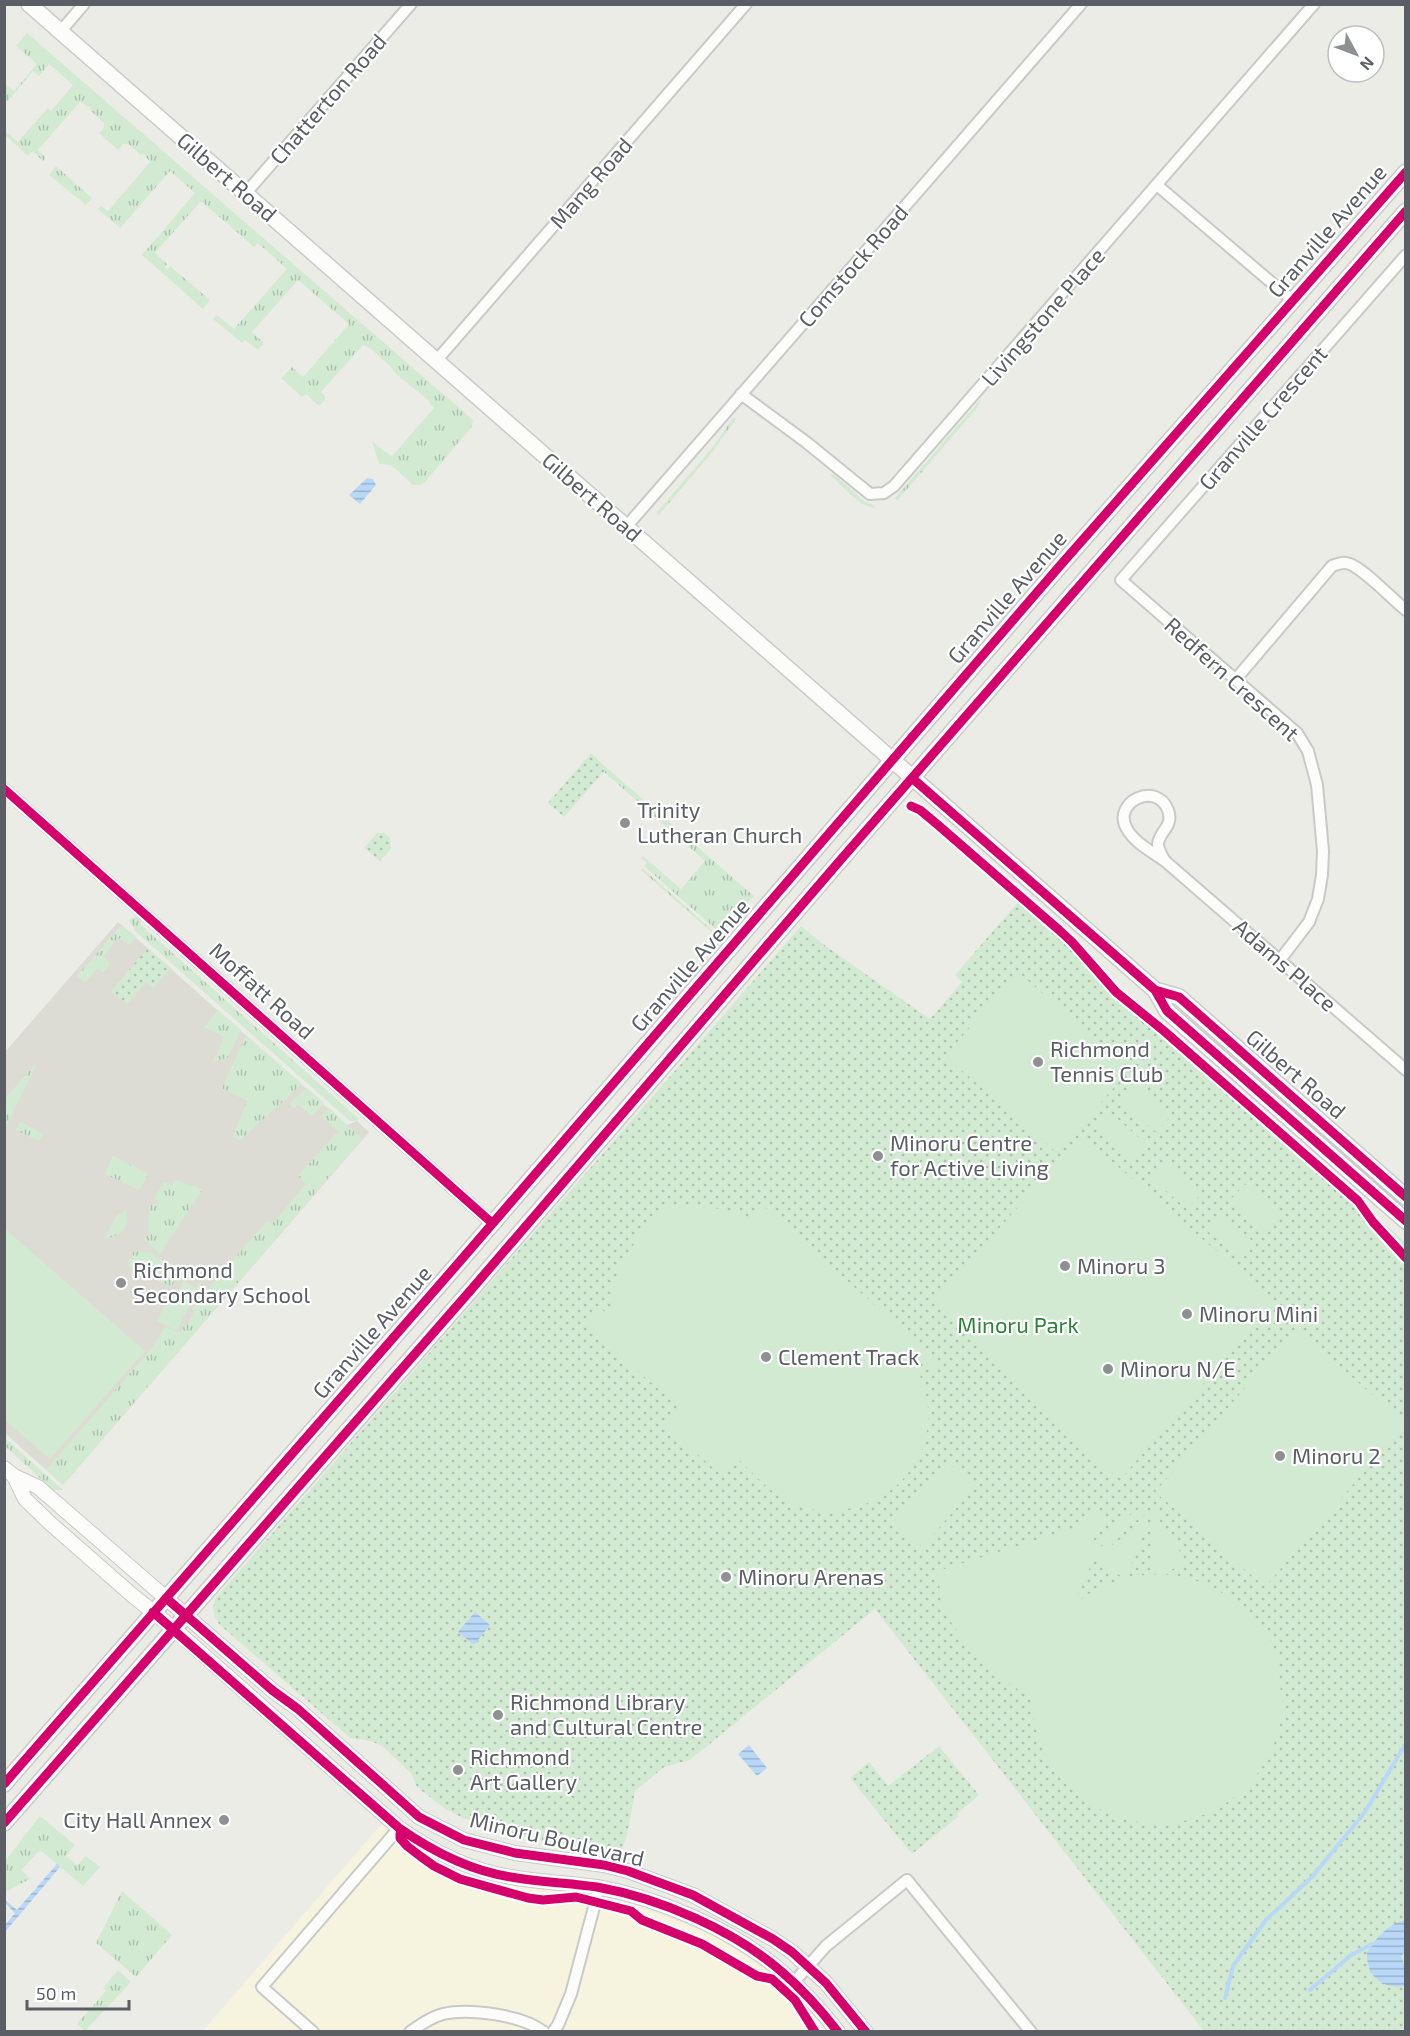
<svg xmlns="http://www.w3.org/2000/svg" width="1410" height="2036" font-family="'Exo 2',sans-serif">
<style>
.commercial{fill:#f6f4de}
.education{fill:#dddcd4}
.grass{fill:url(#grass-tufts)}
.park{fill:url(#park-dots)}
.pitch{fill:#d2ead2}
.water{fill:url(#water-rules)}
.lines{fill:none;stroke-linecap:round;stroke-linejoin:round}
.stream{stroke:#b9d8f8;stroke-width:4}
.minor-casing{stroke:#c9cac8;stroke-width:14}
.tertiary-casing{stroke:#c9cac8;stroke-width:16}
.secondary-casing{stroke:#c9cbca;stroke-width:18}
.minor{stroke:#fcfcfb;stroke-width:10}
.tertiary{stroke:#fcfcfb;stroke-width:14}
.secondary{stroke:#fcfcfb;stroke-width:15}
.cycleway-casing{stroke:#fff;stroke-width:13}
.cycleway{stroke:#d6006c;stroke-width:9}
.poi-dot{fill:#8e9092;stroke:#fff;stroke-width:2}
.labels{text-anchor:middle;stroke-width:4.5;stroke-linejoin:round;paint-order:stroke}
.street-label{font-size:22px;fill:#5b5f65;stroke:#fff}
.poi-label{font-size:22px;fill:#5b5f65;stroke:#fff;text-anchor:start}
.park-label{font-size:22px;fill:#2c8339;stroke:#fff}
</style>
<defs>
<pattern id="grass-tufts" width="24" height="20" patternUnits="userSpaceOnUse" patternTransform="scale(1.5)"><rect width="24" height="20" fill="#d2ead2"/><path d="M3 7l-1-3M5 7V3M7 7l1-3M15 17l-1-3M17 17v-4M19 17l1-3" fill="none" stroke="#adc1ae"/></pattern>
<pattern id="park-dots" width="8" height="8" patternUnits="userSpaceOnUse" patternTransform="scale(1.5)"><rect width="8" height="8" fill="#d2ead2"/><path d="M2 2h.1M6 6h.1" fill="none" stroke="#adc1ae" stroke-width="1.8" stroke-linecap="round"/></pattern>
<pattern id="water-rules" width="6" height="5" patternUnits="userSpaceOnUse" patternTransform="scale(1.5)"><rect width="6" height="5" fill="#b9d8f8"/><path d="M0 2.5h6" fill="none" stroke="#99b2cc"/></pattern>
</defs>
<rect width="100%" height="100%" fill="#ecece6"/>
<path class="commercial" d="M 385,1823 L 438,1857 L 633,1904 L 711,1934 L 765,1969 L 790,1991 L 828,2031 L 202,2032 L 378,1828 Z"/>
<path class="education" d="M 118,922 L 347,1125 L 357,1121 L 369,1132 L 63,1485 L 5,1433 L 5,1052 Z"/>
<path class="grass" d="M 27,33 L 473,420 L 471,428 L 424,483 L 421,485 L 413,485 L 391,465 L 379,464 L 372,441 L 384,451 L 392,456 L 434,408 L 430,404 L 429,401 C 420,392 394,375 390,366 L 370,348 L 363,345 L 321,392 L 325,396 L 325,400 L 319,406 L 306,394 L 302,397 L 281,378 L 292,367 L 303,377 L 349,324 L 298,280 L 252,332 L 264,343 L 258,350 L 245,340 L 242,343 L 213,319 L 217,315 L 234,329 L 287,269 L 258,243 L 254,247 L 201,201 L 155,253 L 167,264 L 165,267 L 168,269 L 170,266 L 210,300 L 203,309 L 142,255 L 195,193 L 170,171 L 120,228 L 98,209 L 101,206 L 108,211 L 150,162 L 144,154 L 141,155 L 128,144 L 123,144 L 118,150 L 99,133 L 104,128 L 104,123 L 91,111 L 91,108 L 80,102 L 38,150 L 46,158 L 43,161 L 32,151 L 28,156 L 5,135 L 5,131 L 18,142 L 48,108 L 51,111 L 73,85 L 49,64 L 39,76 L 33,71 L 5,104 L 5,84 L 14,91 L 37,64 L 16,46 Z
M 56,166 L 92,198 L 86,205 L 49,175 Z
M 981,399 L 977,408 L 897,501 L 895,498 Z
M 733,418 L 737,418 L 710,455 L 658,516 L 657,512 L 713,447 Z
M 834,474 L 865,502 L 874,505 L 875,508 C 858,506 843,486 830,475 Z
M 607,768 L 754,896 L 721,934 L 644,866 L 647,863 L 641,858 L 643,856 L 681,889 L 705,861 L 604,772 Z
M 642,868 L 719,936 L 718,938 L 641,870 Z
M 137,915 L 140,918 L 141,925 L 359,1119 L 357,1121 L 350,1121 L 136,932 L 129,920 Z
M 122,925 L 136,937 L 129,945 L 119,938 L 103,956 L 110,964 L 103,972 L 98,968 L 85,983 L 77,976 Z
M 218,1010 L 241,1030 L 228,1057 L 213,1062 L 224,1037 L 204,1027 Z
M 246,1035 L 302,1084 L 240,1140 L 233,1137 L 247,1101 L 222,1088 Z
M 35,1064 L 33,1072 L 5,1128 L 5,1099 Z
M 307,1088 L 324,1103 L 312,1116 L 299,1105 L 294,1108 L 289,1104 Z
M 329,1108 L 362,1139 L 63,1485 L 46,1470 L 151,1349 L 165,1327 L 181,1333 L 185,1324 L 188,1324 L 194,1311 L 192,1309 L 196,1300 L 179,1291 L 183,1280 L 196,1288 L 200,1283 L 208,1289 L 267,1221 L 272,1224 L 306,1184 L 298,1176 L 338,1131 L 321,1116 Z
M 20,1122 L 43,1134 L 39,1141 L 16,1130 Z
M 113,1156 L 148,1174 L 140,1190 L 105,1174 Z
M 176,1180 L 192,1187 L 195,1186 L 202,1190 L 160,1254 L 144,1239 L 146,1235 L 150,1236 L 152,1233 L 148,1230 L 149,1209 L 152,1204 L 157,1205 L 158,1201 L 154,1199 L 164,1182 L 172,1185 Z
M 126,1210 C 131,1226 121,1237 105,1238 L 117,1215 Z
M 134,1251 L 153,1253 L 177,1274 L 172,1287 L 127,1265 Z
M 5,1438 L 63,1490 L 53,1490 L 5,1446 Z
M 40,1816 L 75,1845 L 66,1856 L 77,1865 L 86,1856 L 100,1867 L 83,1886 L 40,1850 L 21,1870 L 30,1879 L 5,1892 L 5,1861 Z
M 122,1891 L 172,1935 L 136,1977 L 96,1943 Z
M 118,1970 L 131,1982 L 85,2031 L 77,2024 L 106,1991 L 103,1988 Z"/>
<path class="park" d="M 591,753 L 607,768 L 564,817 L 548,803 Z
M 377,833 L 384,833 L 390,838 L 391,849 L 380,861 L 364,848 Z
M 1019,901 L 1405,1242 L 1405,2031 L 1204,2031 L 875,1609 L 690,1760 L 664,1767 L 635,1791 L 627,1835 L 620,1854 L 584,1850 L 522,1836 L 463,1818 L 444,1808 L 417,1787 L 411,1773 L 382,1746 L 371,1741 L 350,1738 L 219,1624 C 213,1616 212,1610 215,1599 L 801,926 L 827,947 L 930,1019 L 962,982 L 955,975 Z
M 148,948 L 171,968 L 153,988 L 146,982 L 127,1004 L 111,991 Z
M 939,1746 L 979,1795 L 957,1814 L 959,1816 L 912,1854 L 850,1778 L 869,1762 L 888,1786 Z"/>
<path class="pitch" d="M 1018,972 L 1130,1069 L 1057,1153 L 945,1056 Z
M 1135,1084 L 1171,1116 L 1156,1132 L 1120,1101 Z
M 1110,1112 L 1146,1144 L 1132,1160 L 1096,1129 Z
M 1081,1135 L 1275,1301 L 1125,1474 L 1114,1475 L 1043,1414 L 935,1301 Z
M 1166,1161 L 1202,1193 L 1187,1209 L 1151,1178 Z
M 1245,1184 L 1281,1215 L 1266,1232 L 1230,1200 Z
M 671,1205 L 722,1209 L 751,1219 L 763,1206 L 940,1363 L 932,1372 L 917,1359 L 910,1357 C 951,1418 920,1496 847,1509 C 831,1511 817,1512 801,1507 C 775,1499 755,1475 736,1457 L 720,1474 L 665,1426 L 680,1408 L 582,1322 L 597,1306 L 610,1316 L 612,1294 L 620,1267 L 650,1217 Z
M 1220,1212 L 1256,1244 L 1241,1260 L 1205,1229 Z
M 5,1229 L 145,1351 L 50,1459 L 5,1420 Z
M 173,1289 L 193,1298 L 177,1331 L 157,1321 Z
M 1297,1328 L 1405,1424 L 1265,1587 L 1155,1492 Z
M 947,1462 L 975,1487 L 922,1547 L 894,1522 Z
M 1144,1505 L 1149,1512 L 1099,1547 L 1073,1605 L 1093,1591 L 1124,1578 L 1106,1567 L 1096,1556 L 1139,1526 L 1143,1521 L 1148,1524 L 1144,1530 L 1127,1577 C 1141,1575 1157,1573 1172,1575 C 1208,1580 1236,1598 1259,1626 C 1263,1630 1268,1635 1270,1640 C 1277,1652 1279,1670 1280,1684 C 1281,1694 1284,1706 1282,1715 C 1268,1803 1175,1851 1096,1807 C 1054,1784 1033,1744 1032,1696 L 1030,1698 L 1005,1680 L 973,1651 L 944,1613 L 937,1572 L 941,1572 L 941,1570 L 1078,1527 L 1086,1522 L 1092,1513 L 1099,1513 L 1103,1516 L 1103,1522 L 1090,1534 L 1087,1542 L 1094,1541 Z
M 1157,1513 L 1158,1518 L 1187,1563 L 1166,1572 L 1150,1573 L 1153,1521 L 1151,1515 Z"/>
<path class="water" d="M 367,478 L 373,479 L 376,485 L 360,504 L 349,495 Z
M 475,1612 L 490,1625 L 474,1645 L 458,1632 Z
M 749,1745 L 767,1768 L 757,1776 L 738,1754 Z
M 57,1864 L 60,1867 L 5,1932 L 5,1925 L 15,1913 L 5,1903 L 5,1900 L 17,1910 Z
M 1405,1920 L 1405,1951 L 1401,1957 L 1405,1966 L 1405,1986 C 1382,1989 1366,1977 1367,1952 C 1377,1937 1388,1924 1405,1920 Z"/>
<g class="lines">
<path class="stream" d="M 1310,1990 L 1350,1956 L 1372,1944
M 1225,1998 L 1233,1966 L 1266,1920 L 1312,1877 L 1365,1812 L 1406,1743"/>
<defs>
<path id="minor" d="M 60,32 L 84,4
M 1158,186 L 1292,300
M 245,194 L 411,4
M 436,361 L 746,4
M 741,394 L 806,442 L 870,494 L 884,493 L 894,486 L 1314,4
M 626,527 L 1081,4
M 1236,679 L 1332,566 C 1338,564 1343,561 1350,564 C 1365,570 1392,599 1406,610
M 4,789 L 492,1223
M 1165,861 C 1162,856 1158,849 1158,844 C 1159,831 1174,827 1168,810 C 1156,780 1111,803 1127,829 C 1134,842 1151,851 1162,859 L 1165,861 L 1406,1070
M 1280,960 L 1309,922 L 1318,899 L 1322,875 L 1323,851 L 1317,785 L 1308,751 L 1297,733 L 1121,580 L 1406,255
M 794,1982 L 826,1946 L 907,1880 L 1031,2032
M 313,2032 L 262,1987 L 399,1828
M 410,2032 C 420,2025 431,2017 443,2014 C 469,2008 523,2015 544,2032
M 553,2032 L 558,2025 L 571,1994 L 599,1888"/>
<path id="tertiary" d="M 4,1468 L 14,1476 L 38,1487 L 272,1690 L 298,1709 L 419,1817 L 464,1840 L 515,1853 L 604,1865 L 628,1871 L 693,1895 L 773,1939 L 792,1952 L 826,1983 L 866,2032
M 14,1476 L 25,1499 L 51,1524 L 132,1595 L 173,1628 L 399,1828 C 432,1851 471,1871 511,1877 C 539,1882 568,1883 597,1887 C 659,1898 734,1930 782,1972 C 803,1990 821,2010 838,2032"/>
<path id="secondary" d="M 29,4 L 1155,990 L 1167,1011 L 1406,1221
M 1155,990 L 1179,997 L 1406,1197
M 4,1784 L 455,1267 L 1058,568 L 1406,172
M 4,1823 L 470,1291 L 837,864 L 1406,211"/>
</defs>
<use href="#minor" class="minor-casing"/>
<use href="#tertiary" class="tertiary-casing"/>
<use href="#secondary" class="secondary-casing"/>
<use href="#minor" class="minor"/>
<use href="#tertiary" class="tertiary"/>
<use href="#secondary" class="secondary"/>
<defs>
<path id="cycleway" d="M 912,778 L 1155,990 L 1167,1011 L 1406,1221
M 4,789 L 492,1223
M 911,806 L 920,810 L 938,825 L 1059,930 L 1072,942 L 1116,992 L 1164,1031 L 1358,1201 L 1373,1222 L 1406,1258
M 1155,990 L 1179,997 L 1406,1197
M 166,1598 L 272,1690 L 298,1709 L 419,1817 L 464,1840 L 515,1853 L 604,1865 L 628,1871 L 693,1895 L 773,1939 L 792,1952 L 826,1983 L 866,2032
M 153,1612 L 399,1828 C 432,1851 471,1871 511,1877 C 539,1882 568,1883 597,1887 C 659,1898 734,1930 782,1972 C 803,1990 821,2010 838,2032
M 4,1784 L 455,1267 L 1058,568 L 1406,172
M 4,1823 L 470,1291 L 837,864 L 1406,211
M 400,1834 L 400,1838 L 407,1846 L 420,1856 L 434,1866 L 460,1879 L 528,1898 L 543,1900 L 576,1897 L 631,1911 L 642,1920 L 702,1944 L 757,1976 L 772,1979 L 795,2000 L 815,2032"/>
</defs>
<use href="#cycleway" class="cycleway-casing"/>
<use href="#cycleway" class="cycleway"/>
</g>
<g class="poi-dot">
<circle cx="625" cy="823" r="6"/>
<circle cx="1038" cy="1062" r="6"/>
<circle cx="878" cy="1156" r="6"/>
<circle cx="1065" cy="1266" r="6"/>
<circle cx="121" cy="1283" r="6"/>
<circle cx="1187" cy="1314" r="6"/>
<circle cx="766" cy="1357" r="6"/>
<circle cx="1108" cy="1369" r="6"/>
<circle cx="1280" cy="1456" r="6"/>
<circle cx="726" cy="1577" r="6"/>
<circle cx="498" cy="1715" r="6"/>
<circle cx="458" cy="1770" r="6"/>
<circle cx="224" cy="1820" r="6"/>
</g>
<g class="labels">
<g class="street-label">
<text transform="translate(328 99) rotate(-49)" y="8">Chatterton Road</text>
<text transform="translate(227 177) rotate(41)" y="8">Gilbert Road</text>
<text transform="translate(591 183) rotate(-49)" y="8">Mang Road</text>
<text transform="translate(1327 231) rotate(-49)" y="8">Granville Avenue</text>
<text transform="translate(853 266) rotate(-49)" y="8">Comstock Road</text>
<text transform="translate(1043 317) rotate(-49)" y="8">Livingstone Place</text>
<text transform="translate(1263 418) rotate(-49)" y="8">Granville Crescent</text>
<text transform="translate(592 497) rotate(41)" y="8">Gilbert Road</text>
<text transform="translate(1007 597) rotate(-49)" y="8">Granville Avenue</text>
<text transform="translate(1232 679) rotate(42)" y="8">Redfern Crescent</text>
<text transform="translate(690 965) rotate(-49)" y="8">Granville Avenue</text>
<text transform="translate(1285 965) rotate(41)" y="8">Adams Place</text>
<text transform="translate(262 991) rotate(42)" y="8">Moffatt Road</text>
<text transform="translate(1296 1074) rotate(41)" y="8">Gilbert Road</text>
<text transform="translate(372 1332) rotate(-49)" y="8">Granville Avenue</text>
<text transform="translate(557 1839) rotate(13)" y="8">Minoru Boulevard</text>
</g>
<g class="poi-label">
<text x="637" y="818">Trinity<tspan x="637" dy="25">Lutheran Church</tspan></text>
<text x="1050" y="1057">Richmond<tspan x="1050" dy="25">Tennis Club</tspan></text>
<text x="890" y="1151">Minoru Centre<tspan x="890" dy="25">for Active Living</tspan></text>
<text x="1077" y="1274">Minoru 3</text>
<text x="133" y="1278">Richmond<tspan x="133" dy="25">Secondary School</tspan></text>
<text x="1199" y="1322">Minoru Mini</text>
<text x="778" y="1365">Clement Track</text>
<text x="1120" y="1377">Minoru N/E</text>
<text x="1292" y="1464">Minoru 2</text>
<text x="738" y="1585">Minoru Arenas</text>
<text x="510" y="1710">Richmond Library<tspan x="510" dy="25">and Cultural Centre</tspan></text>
<text x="470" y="1765">Richmond<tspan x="470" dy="25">Art Gallery</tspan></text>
<text x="212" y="1828" text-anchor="end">City Hall Annex</text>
</g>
<g class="park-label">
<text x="1018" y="1333">Minoru Park</text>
</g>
</g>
<rect width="1410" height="2036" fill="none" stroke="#5b5f65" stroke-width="12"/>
<g transform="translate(1356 54) rotate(131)"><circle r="28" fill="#ffffff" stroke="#bdbfc1" stroke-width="1.5"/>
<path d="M0-4.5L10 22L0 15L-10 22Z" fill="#8e9092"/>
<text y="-9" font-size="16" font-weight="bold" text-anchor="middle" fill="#5b5f65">N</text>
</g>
<path d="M27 2000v9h102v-9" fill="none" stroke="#5b5f65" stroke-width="3"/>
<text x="36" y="2000" font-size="18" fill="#5b5f65" stroke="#ffffff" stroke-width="4.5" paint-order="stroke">50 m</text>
</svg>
